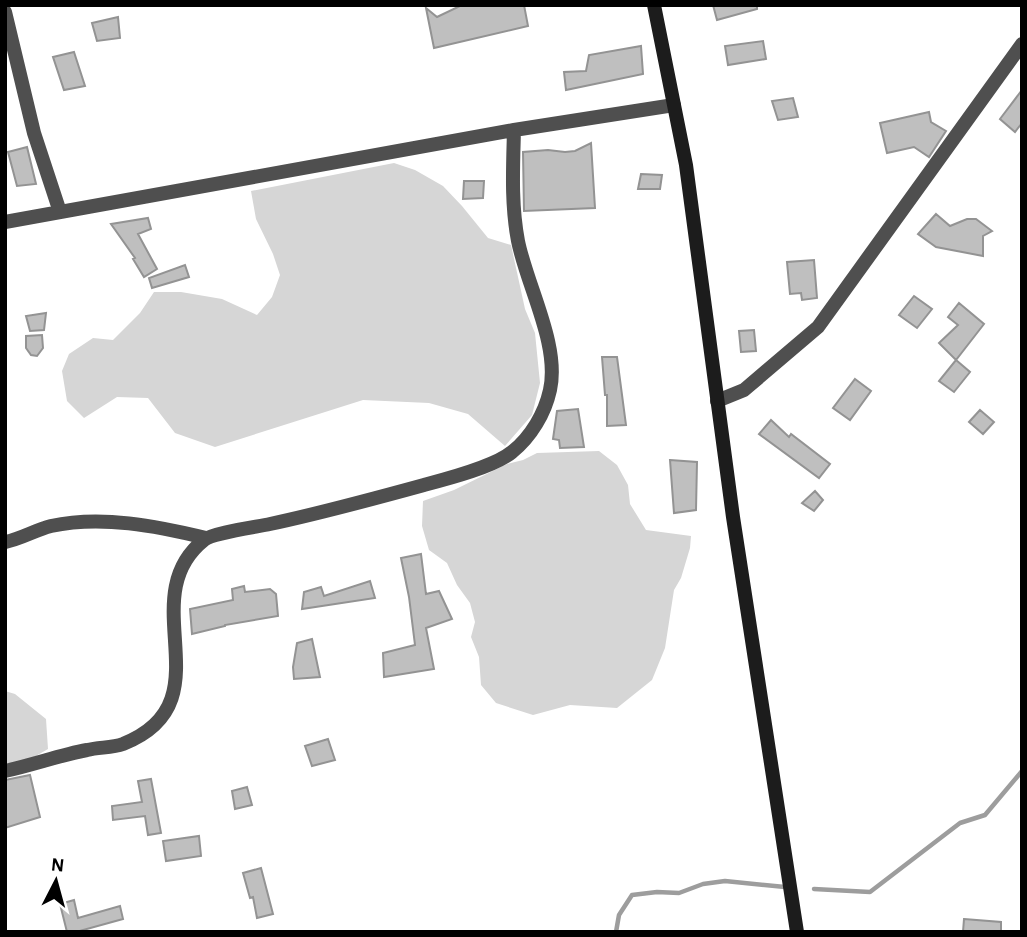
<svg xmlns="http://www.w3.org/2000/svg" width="1027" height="937" font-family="'Alegreya Sans',sans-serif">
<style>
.green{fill:#d6d6d6}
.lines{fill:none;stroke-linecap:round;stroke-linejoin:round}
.stream{stroke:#9d9d9d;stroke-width:4.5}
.building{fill:#bfbfbf;stroke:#939393;stroke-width:2}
.street{stroke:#4f4f4f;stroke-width:14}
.secondary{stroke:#1c1c1c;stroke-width:14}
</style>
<rect width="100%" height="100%" fill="#fff"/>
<path class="green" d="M 394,163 L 415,170 L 443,186 L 462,206 L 488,238 L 511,245 L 525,309 L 535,333 L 540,383 L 532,415 L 505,446 L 468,414 L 429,403 L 363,400 L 215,447 L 175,433 L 148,398 L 117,397 L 84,418 L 67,401 L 62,371 L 69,354 L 93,338 L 113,340 L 140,313 L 154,292 L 181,292 L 222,299 L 257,315 L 272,297 L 280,275 L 273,254 L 256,219 L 251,191 Z
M 599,451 L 617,465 L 628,485 L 630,504 L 646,530 L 691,536 L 690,548 L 681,578 L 674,590 L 665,648 L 652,680 L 617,708 L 570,705 L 533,715 L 496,703 L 481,685 L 479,657 L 471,637 L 475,622 L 470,603 L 457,585 L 447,563 L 429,550 L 422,526 L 423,501 L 454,490 L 507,464 L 523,460 L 537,453 Z
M 5,691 L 15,694 L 46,719 L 48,749 L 5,774 Z"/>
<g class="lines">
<path class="stream" d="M 814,889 L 870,892 L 960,823 L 985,815 L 1022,771
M 616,932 L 619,915 L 632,895 L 657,892 L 679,893 L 703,884 L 725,881 L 785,887"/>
</g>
<path class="building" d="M 462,5 L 524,5 L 528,26 L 434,48 L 426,8 L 437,17 Z
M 713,5 L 757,5 L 757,9 L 717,20 Z
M 118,17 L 120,38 L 97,41 L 92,23 Z
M 763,41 L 766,59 L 728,65 L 725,46 Z
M 641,46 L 643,74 L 566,90 L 564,72 L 586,71 L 589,55 Z
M 74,52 L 85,86 L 64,90 L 53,57 Z
M 1022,90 L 1022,123 L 1015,132 L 1000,119 Z
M 793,98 L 798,117 L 778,120 L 772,101 Z
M 929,112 L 931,122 L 946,131 L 929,157 L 914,147 L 887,153 L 880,123 Z
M 591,143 L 595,208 L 524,211 L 523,152 L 548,150 L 565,152 L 575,151 Z
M 27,147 L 36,184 L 17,186 L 8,152 Z
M 641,174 L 662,175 L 660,189 L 638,189 Z
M 464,181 L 484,181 L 483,198 L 463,199 Z
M 936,214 L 950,226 L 967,219 L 976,219 L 992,231 L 983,236 L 983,256 L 936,247 L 918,234 Z
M 148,218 L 151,229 L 138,234 L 157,269 L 144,277 L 133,259 L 135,258 L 111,224 Z
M 814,260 L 817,298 L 802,300 L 801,293 L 790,294 L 787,262 Z
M 185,265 L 189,277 L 152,288 L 149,278 Z
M 914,296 L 932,309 L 917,328 L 899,315 Z
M 959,303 L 984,324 L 956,360 L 939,343 L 958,325 L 948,317 Z
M 46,313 L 44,330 L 30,331 L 26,316 Z
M 754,330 L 756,351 L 741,352 L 739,331 Z
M 42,335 L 43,348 L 37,356 L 31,355 L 26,348 L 26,336 Z
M 602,357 L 617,357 L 626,425 L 607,426 L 607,395 L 605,395 Z
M 956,360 L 970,372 L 954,392 L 939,381 Z
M 855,379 L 871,391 L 850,420 L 833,408 Z
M 578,409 L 584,447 L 560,448 L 559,440 L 553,439 L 557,411 Z
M 980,410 L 994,422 L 983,434 L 969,422 Z
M 771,420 L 789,437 L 791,434 L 830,464 L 819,478 L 759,434 Z
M 670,460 L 697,462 L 696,510 L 674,513 Z
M 815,491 L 823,500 L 814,511 L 802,503 Z
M 421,554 L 426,594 L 439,591 L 452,619 L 426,628 L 434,669 L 384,677 L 383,653 L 415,645 L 409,597 L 401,558 Z
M 370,581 L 375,598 L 302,609 L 304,592 L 321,587 L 324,596 Z
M 244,586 L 245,592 L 270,589 L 276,594 L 278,616 L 225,625 L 225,626 L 192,634 L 190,609 L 233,600 L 232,589 Z
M 312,639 L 320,677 L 294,679 L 293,667 L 297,643 Z
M 328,739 L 335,760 L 312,766 L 305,746 Z
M 30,775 L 40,817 L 5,828 L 5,780 Z
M 151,779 L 161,833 L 148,835 L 145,816 L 113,820 L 112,806 L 142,802 L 138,781 Z
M 247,787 L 252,805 L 235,809 L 232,791 Z
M 199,836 L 201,856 L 166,861 L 163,841 Z
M 261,868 L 273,914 L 257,918 L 253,897 L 250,898 L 243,873 Z
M 74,900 L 78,918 L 120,906 L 123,919 L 76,932 L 67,932 L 60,904 Z
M 964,919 L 1001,922 L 1001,932 L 963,932 Z"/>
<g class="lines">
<path class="street" d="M 5,12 L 34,133 L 60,212
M 5,222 L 514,130 L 674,105
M 717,401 L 744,390 L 818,327 L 1022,44
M 5,542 C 21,539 35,530 51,526 C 101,515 157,526 206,538
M 5,771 C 33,765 60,755 87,750 C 99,747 112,748 123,744 C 229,702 130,599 204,540 C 212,533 256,527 270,524 C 322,513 373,499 424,485 C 447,479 494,467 512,452 C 531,437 545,413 550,390 C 560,345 527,286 518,241 C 511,204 513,168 514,130"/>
<path class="secondary" d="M 654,5 L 686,165 L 733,517 L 797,932"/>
</g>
<rect width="1027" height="937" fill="none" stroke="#000000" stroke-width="14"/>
<g transform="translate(56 881) rotate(6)" stroke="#ffffff" stroke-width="5" paint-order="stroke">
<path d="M0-5L12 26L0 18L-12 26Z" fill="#000000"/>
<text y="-10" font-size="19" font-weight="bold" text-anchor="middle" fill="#000000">N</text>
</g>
</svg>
